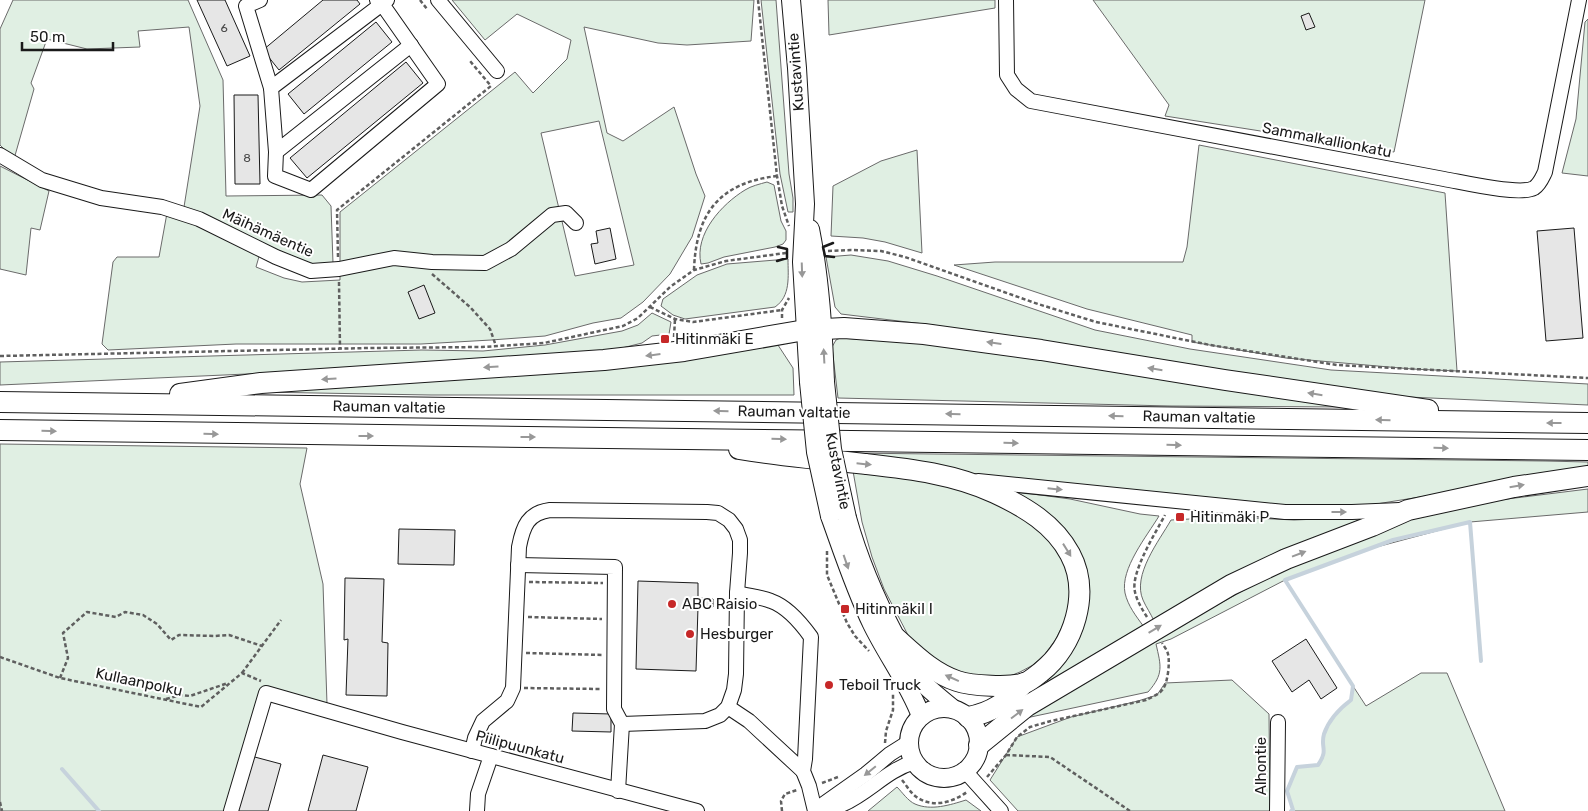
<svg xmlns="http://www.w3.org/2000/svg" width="1588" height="811" font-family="Rubik,sans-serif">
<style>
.green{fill:#e0efe3;stroke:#6a6a6a;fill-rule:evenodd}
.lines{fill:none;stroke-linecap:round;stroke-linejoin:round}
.stream{stroke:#c6d2dc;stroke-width:4}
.building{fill:#e6e6e6;stroke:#1a1a1a}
.minor-casing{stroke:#1a1a1a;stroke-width:16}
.major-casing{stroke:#1a1a1a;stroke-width:20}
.highway-casing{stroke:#1a1a1a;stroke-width:22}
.path{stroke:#5f5f5f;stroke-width:2.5;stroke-dasharray:4 2.5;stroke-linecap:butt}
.minor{stroke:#fff;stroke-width:14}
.major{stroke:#fff;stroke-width:18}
.highway{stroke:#fff;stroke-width:20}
.major-bridge-casing{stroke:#1a1a1a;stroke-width:20;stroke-linecap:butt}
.major-bridge{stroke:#fff;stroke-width:18}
.wall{stroke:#1a1a1a;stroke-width:2.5}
.oneway{fill:#989898}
.poi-dot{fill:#c62828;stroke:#fff;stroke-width:2}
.labels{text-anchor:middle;stroke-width:4;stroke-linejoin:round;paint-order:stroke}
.number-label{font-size:12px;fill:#4d4d4d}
.street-label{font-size:15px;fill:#1a1a1a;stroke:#fff}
.poi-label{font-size:15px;fill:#1a1a1a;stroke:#fff;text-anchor:start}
</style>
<rect width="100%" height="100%" fill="#fff"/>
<g class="green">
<path d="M13,0H188L223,80L226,196L322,195L331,206L333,263L311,266L184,207L200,106L189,27L138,31L140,47L87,49L47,39L31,83L34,89L14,159L0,145V29Z"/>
<path d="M452,0H754L751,41L687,45L658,43L584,27L607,133L623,141L674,107L696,174L705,196L692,237L670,274L643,302L621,318L593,323L545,336L491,340L421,344H236L108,350L102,344L113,262L117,257H159L167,213L196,223L260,253L256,267L284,278L302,282L340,280V212L515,72L533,93L567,59L571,40L517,14L485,40ZM599,121L634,265L575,276L541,133Z"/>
<path d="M761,0H776L789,174L793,198V212H788L780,174Z"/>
<path d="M828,0H995V8L829,35Z"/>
<path d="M1093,0H1425L1394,152L1165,116L1169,105Z"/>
<path d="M1588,19V176L1562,173L1576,119L1585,22Z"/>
<path d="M1199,145L1445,193L1457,371L1412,369L1286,358L1192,342V335L1087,309L954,265L995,262H1183L1187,247Z"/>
<path d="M917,150L922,253L885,242L863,238L831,236L833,186L881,161Z"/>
<path d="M0,166L49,191L40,230L31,228L26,275L0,269Z"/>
<path d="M767,182L774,185L781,221L786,231V240L783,244L775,247L724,257L708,263L701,264C694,234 722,204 745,190C751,186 760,184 767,182Z"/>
<path d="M851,255L888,261L937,276L1095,330L1190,349L1331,370L1588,384V405L1408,397L1326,388L932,325L841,314L835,307L826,257Z"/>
<path d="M788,259C788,276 791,296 775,307L685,319L673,315L661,306L663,299L697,275L727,264Z"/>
<path d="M652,313L671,322L669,334L652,336L642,343L606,352L269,373L0,385V362L422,350L483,351L545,345L622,331L638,325Z"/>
<path d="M840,338L923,343L1090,366L1347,407L1171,406L838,398L832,347L836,340Z"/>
<path d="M776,342L793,368L794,395H431L258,392Z"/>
<path d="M0,444L307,448L300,484L323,584L327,704L267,687L231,811H0Z"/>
<path d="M847,453L1545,461L1588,462V470L1370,505H1283L965,473Z"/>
<path d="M853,471L948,485L1012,509L1046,534L1070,572V611L1056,639L1045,654L1033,665L1020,672L1010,676L981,680L941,666L909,637L884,589L872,557L862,522Z"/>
<path d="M1588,489V512L1470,522L1373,548L1285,580L1171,639L1156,644C1161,666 1164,674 1148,692L1026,718L1155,639L1279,571L1394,524L1475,503Z"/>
<path d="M1003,490L1070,499L1140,514L1159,516C1147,536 1120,569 1125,593C1128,606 1136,616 1144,627L1002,712L1042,684L1086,582Z"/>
<path d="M1191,515L1294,520L1366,517L1291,549L1154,621C1151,614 1146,607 1143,600C1132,575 1159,541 1171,520L1190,519Z"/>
<path d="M1421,673H1447L1505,811H1291L1293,809L1287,791L1297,767L1318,765C1329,749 1320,748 1324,734C1329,719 1339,709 1351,700L1353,686L1366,706Z"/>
<path d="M1232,680L1269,714L1270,811H1018L990,780L1017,737L1071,717L1138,701L1157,695L1165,683Z"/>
<path d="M897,787C902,792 908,801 915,804C931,811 950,805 966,800L981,811H868Z"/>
</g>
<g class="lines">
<g class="stream">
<path d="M62,769L99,811"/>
<path d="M1291,811L1293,810L1287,791L1297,767L1318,765C1329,749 1320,748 1324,734C1329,719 1339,709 1351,700L1353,686L1285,580L1393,540L1470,522L1481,661"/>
</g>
</g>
<g class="building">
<path d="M197,0H225L250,56L227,66Z"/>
<path d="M323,0H357L360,4L279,70L263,50Z"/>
<path d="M1309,13L1315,27L1306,30L1301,16Z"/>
<path d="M376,22L392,42L304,114L288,94Z"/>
<path d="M406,62L423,83L307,178L290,158Z"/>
<path d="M234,95H258L260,184H235Z"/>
<path d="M610,228L616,259L595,264L591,244L598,243L596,231Z"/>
<path d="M1574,228L1583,338L1546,341L1537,231Z"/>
<path d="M424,285L435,313L419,319L408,292Z"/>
<path d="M399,529L455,530L454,565L398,564Z"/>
<path d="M345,578L384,579L382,642L388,643L387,696L346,695L348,639L344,640Z"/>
<path d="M638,581L698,583V598L713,599V607H698L696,671L636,669Z"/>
<path d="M1306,639L1337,688L1321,699L1309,680L1292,692L1272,661Z"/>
<path d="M573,713L611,714V732L572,731Z"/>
<path d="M323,755L368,767L356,811H308Z"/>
<path d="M251,756L281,764L268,811H236Z"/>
</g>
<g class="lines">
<defs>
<g id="minor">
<path d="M260,0L246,6L271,88"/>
<path d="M377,0L382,4L438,84L311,190L275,176L276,152L271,88L382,4L387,0"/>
<path d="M438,0L497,71"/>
<path d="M1006,0L1007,75L1016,89L1031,101L1444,179C1462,182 1519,196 1534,188C1540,184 1542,178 1545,172L1579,0"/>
<path d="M276,152L411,45"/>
<path d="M0,155L42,180L101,198L162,207L199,219L276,257L311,271L339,269L394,258L432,262L485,263L511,249L552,215L566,213L576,223"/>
<path d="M978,481L1285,512H1352L1400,510"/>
<path d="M518,565L615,567L614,709L622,724L618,791"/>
<path d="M737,593C748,596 761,597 771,601C788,607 801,623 811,637L805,759L803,771L809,786L815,811"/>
<path d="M728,707L749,721L803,771"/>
<path d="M472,751L475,738L483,721L507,701L513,688L519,547C523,526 528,513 550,510L707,512L718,513L729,520L736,529L740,540V553L737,593L736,674L734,690L728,707L720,715L705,721L622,724"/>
<path d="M965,771L1001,811"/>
<path d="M818,809C825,808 834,808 841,805C868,794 885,771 914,762"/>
<path d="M815,810L866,774L890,754L909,742"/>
<path d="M231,811L266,693L402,732L697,811"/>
<path d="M477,811L478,794L491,756"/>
<path d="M1277,811L1278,722"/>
</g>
<g id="major">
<path d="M791,0L797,68L805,204L802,262L809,382"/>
<path d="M810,229C820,279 823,331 825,382"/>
<path d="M830,516C843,552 855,589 872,624C887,655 909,684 921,716"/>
<path d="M847,518C859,561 876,600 896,638C901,648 906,659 912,669C922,685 939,697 953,709"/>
<circle cx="944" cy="743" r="35"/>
</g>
<g id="highway">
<path d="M180,394L261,383L604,360L684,351L805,330L844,328L924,334L1041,350L1225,380L1428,410"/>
<path d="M0,402L1588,423"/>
<path d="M0,430C529,438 1059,443 1588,450"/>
<path d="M739,449C781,456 824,460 866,464C910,469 955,474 995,493C1025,507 1054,524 1070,554C1091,593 1074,646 1041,672C1036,676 1030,681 1025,683C1011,688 971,686 957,681C933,673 915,655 896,638"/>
<path d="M968,717C992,713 1008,701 1024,683"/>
<path d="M979,745L1027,706L1231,585L1286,559L1372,526L1408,510L1514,487L1588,476"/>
</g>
</defs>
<use href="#minor" class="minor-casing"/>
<use href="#major" class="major-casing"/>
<use href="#highway" class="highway-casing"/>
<g class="path">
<path d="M420,0L427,9"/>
<path d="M758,0L777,176L782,206L789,226"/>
<path d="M828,251L851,250L881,251L905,257L1038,304L1096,322L1210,345L1337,365L1588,378"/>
<path d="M338,257L337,210L491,86L470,61"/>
<path d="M694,270C696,213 719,183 777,176"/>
<path d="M432,274L470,307L490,329L496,346"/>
<path d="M339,282L340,348"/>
<path d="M650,307L675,319L693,322L782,310"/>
<path d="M782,318V310L789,298"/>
<path d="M674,337L675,319"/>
<path d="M0,356L369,348L482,347L544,343L623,326L638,318L670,287L694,270L726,261L786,253"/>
<path d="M827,551V575L847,623L855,636L869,651"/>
<path d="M529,582L603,583"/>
<path d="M528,617L602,619"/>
<path d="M1147,617C1142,609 1137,601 1135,592C1130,573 1156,532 1165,515"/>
<path d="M526,653L603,655"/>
<path d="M0,657L60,678L201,707L242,673L261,681"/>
<path d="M242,673L281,620"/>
<path d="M60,678L68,658L63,633L87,612L116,617L125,612L143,615L157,624L171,640L179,635L214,636L229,635L262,646"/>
<path d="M524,688L601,689"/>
<path d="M166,699L181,695L190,696L228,683"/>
<path d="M885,743L886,731L893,710V693"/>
<path d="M1006,755L1050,757L1130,811"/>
<path d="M987,777L1006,755L1017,737L1030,727L1051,721L1146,700C1151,697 1159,695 1163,689C1168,682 1170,662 1168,654C1167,650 1164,646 1162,643"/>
<path d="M902,780C907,786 911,794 918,798C934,808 953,802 967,792"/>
<path d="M822,783L838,777"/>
<path d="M0,802L2,811"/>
<path d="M782,811L781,801L785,794L797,790"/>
</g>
<use href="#minor" class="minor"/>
<use href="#major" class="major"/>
<use href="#highway" class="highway"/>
<defs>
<g id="major-bridge">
<path d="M809,382L816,452L830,516"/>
<path d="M825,382L832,449L847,518"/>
</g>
</defs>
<use href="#major-bridge" class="major-bridge-casing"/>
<use href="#major-bridge" class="major-bridge"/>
<g class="wall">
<path d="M833,243L823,247L825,256L834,257"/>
<path d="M777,261L787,258V249L778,247"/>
</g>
</g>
<defs><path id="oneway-solid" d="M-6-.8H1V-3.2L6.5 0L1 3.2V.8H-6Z" transform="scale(1.25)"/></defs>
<g class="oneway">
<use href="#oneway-solid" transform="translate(802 270) rotate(88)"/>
<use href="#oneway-solid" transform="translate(994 343) rotate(-172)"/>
<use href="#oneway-solid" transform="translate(653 355) rotate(173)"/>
<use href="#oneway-solid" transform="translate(824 356) rotate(-93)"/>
<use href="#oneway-solid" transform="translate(491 367) rotate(176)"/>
<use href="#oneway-solid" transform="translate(1155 369) rotate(-171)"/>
<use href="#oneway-solid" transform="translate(329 379) rotate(176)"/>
<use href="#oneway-solid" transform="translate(1315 394) rotate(-171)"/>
<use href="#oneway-solid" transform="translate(721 411) rotate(-179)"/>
<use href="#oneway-solid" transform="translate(953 414) rotate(-179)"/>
<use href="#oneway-solid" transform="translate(1116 416) rotate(-179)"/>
<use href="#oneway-solid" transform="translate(1383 420) rotate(-179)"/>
<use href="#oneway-solid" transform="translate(1554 423) rotate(-180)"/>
<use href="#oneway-solid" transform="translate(49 431) rotate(1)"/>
<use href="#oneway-solid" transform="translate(211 434) rotate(1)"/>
<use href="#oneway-solid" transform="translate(366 436)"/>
<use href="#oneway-solid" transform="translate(528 437)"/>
<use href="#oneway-solid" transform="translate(779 439) rotate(1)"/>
<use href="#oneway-solid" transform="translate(1011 443) rotate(1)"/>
<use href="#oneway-solid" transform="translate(1174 445) rotate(1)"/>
<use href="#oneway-solid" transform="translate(1441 448) rotate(1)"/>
<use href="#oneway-solid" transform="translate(864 464) rotate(6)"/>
<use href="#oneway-solid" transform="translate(1517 486) rotate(-10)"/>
<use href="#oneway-solid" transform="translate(1055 489) rotate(6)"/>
<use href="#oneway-solid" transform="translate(1339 512)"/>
<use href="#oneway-solid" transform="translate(1067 550) rotate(58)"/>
<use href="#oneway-solid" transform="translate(1299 554) rotate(-21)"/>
<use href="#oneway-solid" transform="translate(846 562) rotate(71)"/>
<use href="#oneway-solid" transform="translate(1155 629) rotate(-31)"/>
<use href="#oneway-solid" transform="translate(952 678) rotate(-156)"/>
<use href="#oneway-solid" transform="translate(1017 714) rotate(-37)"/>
<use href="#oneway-solid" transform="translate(870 771) rotate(141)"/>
</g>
<g class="poi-dot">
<rect x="660" y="334" width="10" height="10" rx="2.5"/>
<rect x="1175" y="512" width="10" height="10" rx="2.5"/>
<circle cx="672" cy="604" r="5"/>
<rect x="840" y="604" width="10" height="10" rx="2.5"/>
<circle cx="690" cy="634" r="5"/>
<circle cx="829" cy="685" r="5"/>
</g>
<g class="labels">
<g class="number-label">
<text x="224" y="32">6</text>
<text x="247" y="162">8</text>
</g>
<g class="street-label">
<text transform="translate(796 72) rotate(-94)" y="5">Kustavintie</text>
<text transform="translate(1327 140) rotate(11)" y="5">Sammalkallionkatu</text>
<text transform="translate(268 233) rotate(24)" y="5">Mäihämäentie</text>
<text transform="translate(389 407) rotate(1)" y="5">Rauman valtatie</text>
<text transform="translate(794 412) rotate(1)" y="5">Rauman valtatie</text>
<text transform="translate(1199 417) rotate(1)" y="5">Rauman valtatie</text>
<text transform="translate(838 471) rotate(79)" y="5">Kustavintie</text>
<text transform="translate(139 682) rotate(12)" y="5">Kullaanpolku</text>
<text transform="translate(520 747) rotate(15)" y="5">Piilipuunkatu</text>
<text transform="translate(1261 766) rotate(-90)" y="5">Alhontie</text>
</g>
<g class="poi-label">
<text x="675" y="344">Hitinmäki E</text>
<text x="1190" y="522">Hitinmäki P</text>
<text x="682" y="609">ABC Raisio</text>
<text x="855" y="614">HitinmäkiI I</text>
<text x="700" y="639">Hesburger</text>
<text x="839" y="690">Teboil Truck</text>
</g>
</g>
<path d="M22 42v8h91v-8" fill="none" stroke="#1a1a1a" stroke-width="2.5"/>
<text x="30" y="42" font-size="15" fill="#1a1a1a" stroke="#ffffff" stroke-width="4" paint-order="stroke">50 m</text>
</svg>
